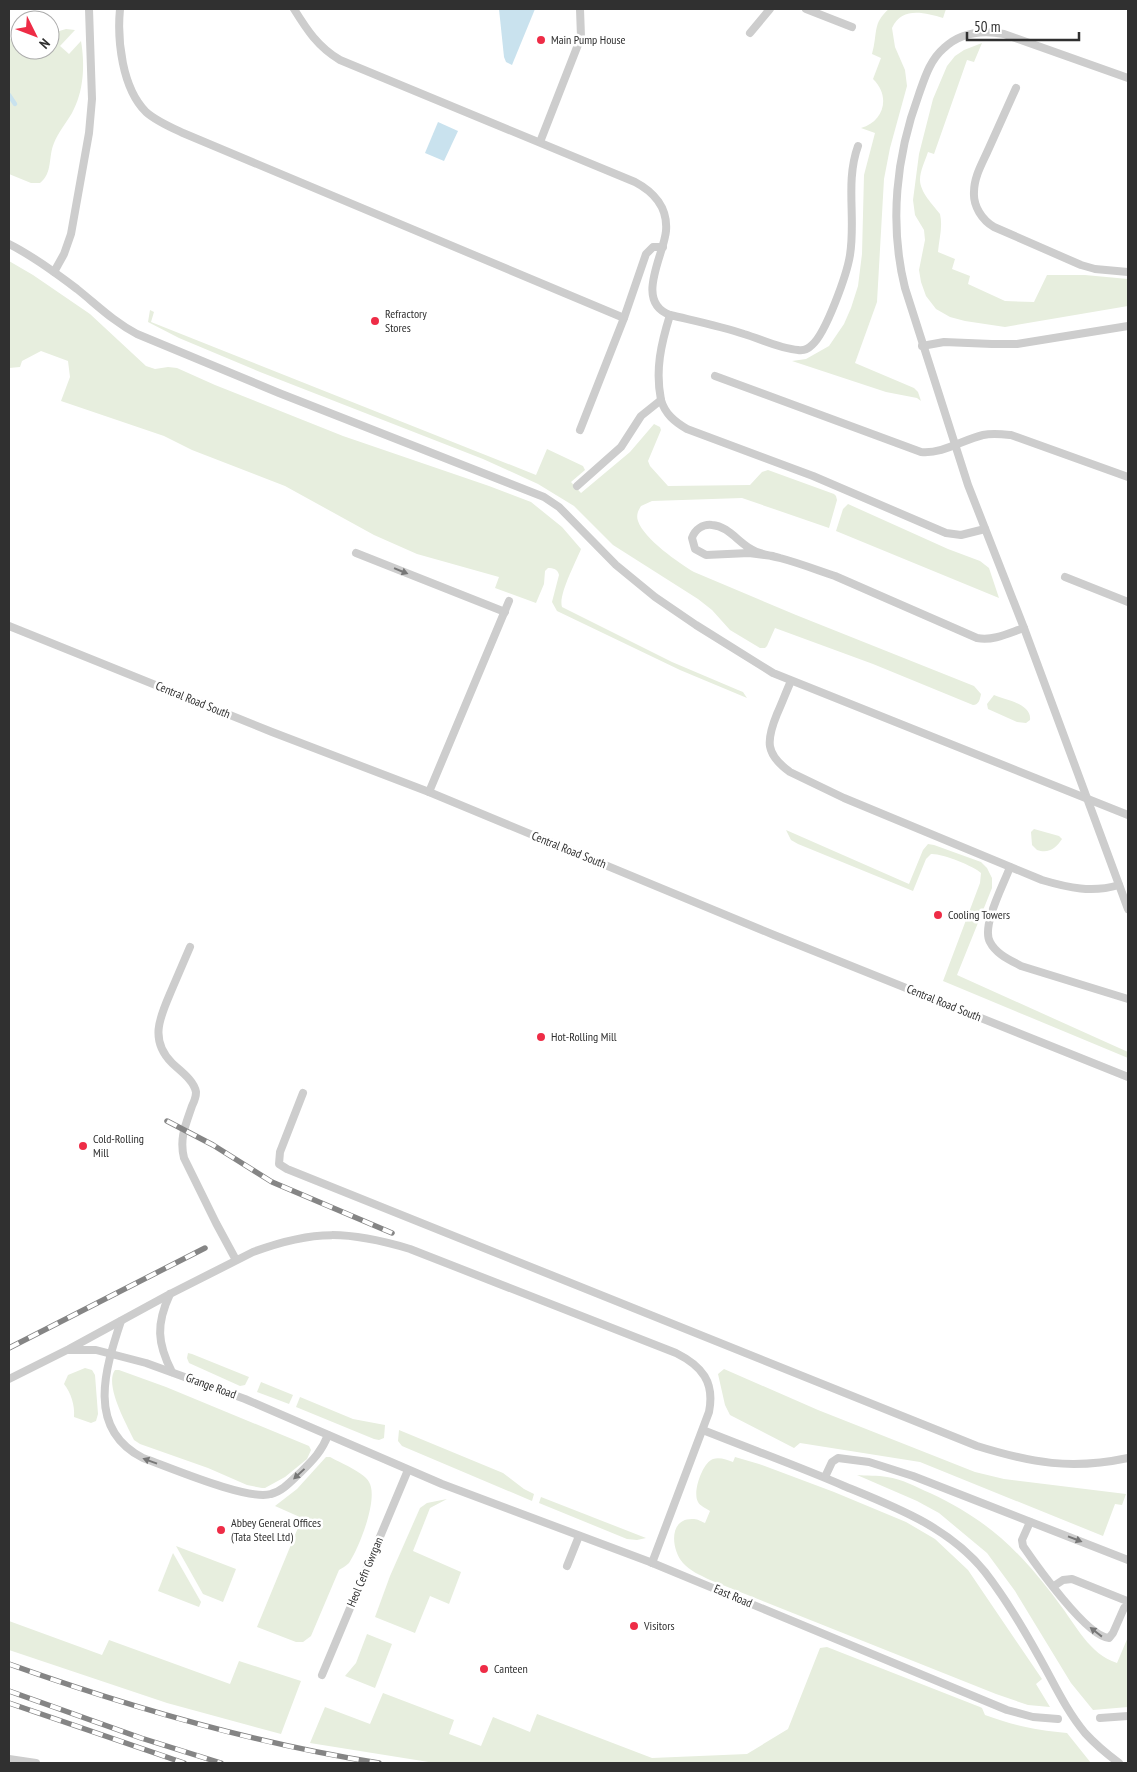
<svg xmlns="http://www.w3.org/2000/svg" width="1137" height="1772" font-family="'PT Sans Narrow',sans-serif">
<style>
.green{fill:#e7eede}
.water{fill:#c9e2ee}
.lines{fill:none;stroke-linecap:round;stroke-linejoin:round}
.stream{stroke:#c9e2ee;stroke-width:4.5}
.lane{stroke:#cdcdcd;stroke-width:8}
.rail-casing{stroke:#858585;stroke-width:5.5}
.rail{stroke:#fff;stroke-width:4;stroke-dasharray:11;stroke-linecap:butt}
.oneway{fill:#777}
.poi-dot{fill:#ee2c46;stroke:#fff;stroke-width:2}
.labels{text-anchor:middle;stroke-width:5;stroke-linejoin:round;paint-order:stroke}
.poi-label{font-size:12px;fill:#303030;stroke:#fff;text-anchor:start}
.street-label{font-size:12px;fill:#303030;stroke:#fff}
</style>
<rect width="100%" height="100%" fill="#fff"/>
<g class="green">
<path d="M889,9H946L943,18C925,13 902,6 892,28L895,47L905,70L907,86L890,148L884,179L877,302L855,363L914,388L918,392L921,401L917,398L886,392L792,361L806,359L829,346L844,324L851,308L858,286L862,254L864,175L875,133L861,128C884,122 891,96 873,79L881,58L872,54C878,34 872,23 889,9Z"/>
<path d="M66,29L75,30L60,46L69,54L81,41C85,65 84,91 72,113C66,123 58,133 54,143C48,157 53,173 40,183H31L9,174V40L20,32V50H50V31L56,32Z"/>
<path d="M982,43L974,62L967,60L934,154L928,152C925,161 920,171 920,180C920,192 933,205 940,214C943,227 939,239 938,252L955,259L952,269L970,276L968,284L1005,301L1034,302L1047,275H1085L1128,279V306L1005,327L965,321L950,317L936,309L926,296L921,282L919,270L925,240L924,230L915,215L913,200L919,154L933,99L947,66L955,56L964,50Z"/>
<path d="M9,261L33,275L90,314L146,366L155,369L168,367L177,368L215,385L343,436L489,486L531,502L562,527L581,549C576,562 558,595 562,607L672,662L738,690L743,692L747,698L680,670L557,611L552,602L559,575C558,569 553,568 548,568L545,571L544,584L536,603L495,588L499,577L417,554L374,535L285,486L192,450L164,436L61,401L70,377L68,361L41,351L22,361L20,367L9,368Z"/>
<path d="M150,310L154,312L151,322L536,475L547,449L583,466L585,470L571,482L581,493L630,452L654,424L660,427L661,430L648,461L650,466L668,486L750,485L762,472L768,470L834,494L836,496L837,500L829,528L742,498L652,501L641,506C638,511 636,515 638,521C644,539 679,563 694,572L796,615L974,686L981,694C980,699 979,705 973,705L873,664L775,628L767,646L765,648H760L730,630L712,610L698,599L613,545L574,506L538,484L483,459L260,372L179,338L148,322Z"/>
<path d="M848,504L948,549L980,561L989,568L999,598L836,531L843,509Z"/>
<path d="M994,695C1006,700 1032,704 1030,720L1026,723L1017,722L988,709L987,704Z"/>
<path d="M1034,829L1059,836L1062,839C1056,848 1049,854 1037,850L1032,845L1031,832Z"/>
<path d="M786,830L909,884L923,850L928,844L934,845L981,862L987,868L992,878V888L957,975L1128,1052V1058L943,981L980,883L981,873C974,866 941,853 931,854L926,859L913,891L798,844L791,840Z"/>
<path d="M188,1353L192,1354L249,1377L245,1385L240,1386L189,1363L187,1358Z"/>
<path d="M85,1368L92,1370L95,1375L98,1414L96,1421L91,1423L74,1417C75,1405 71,1393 64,1384L68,1375Z"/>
<path d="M724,1369L818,1410L975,1472L1004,1479L1126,1494L1122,1505L1115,1504L1103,1536L920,1462L800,1443L794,1448L730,1415L725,1405L718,1374Z"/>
<path d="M115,1370H119L166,1387L309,1446L311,1450L307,1459L285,1477L265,1488H262L247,1485L208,1468L140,1444L134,1440C127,1425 104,1385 115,1370Z"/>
<path d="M261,1382L293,1395L289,1404L257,1392Z"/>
<path d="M300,1397L353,1419L385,1425L384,1438L379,1440L374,1439L296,1407Z"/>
<path d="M399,1430L503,1473L524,1489L534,1494L532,1501L402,1446L398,1441Z"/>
<path d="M326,1457H330C339,1462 365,1473 369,1482C379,1498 359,1548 349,1563C346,1566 342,1568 339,1570L311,1636L303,1642H296L257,1627L302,1518L275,1506L297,1489Z"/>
<path d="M735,1457L759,1464L834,1492L906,1522L935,1539L968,1570L1042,1679L1036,1684L1050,1707L1028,1705L996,1694L710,1580C700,1575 690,1571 683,1563C671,1550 668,1517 694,1519C698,1519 702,1522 705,1523L710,1511C706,1508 700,1506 698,1502C692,1492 703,1462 713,1459C720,1457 727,1460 733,1462Z"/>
<path d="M857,1475C866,1476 878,1475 887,1477C902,1479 916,1487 930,1493C988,1520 1020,1551 1058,1602C1076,1625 1089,1654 1117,1663L1128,1637V1707L1093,1710L1071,1683L1015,1591L987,1553L939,1513L917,1501Z"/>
<path d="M541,1497L646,1538L637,1540L627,1539L539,1503Z"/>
<path d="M447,1499L430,1508L413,1551L461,1572L449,1604L430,1596L415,1633L375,1617L390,1576L420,1508L427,1503Z"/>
<path d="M176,1546L236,1569L223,1602L203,1594Z"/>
<path d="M173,1553L201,1602L199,1607L158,1591Z"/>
<path d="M9,1621L102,1655L109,1640L230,1684L239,1661L301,1681L281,1734L167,1703L9,1650Z"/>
<path d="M367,1634L392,1644L375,1688L345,1676L356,1663Z"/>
<path d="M827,1647L980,1707L982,1708L985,1715C1015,1726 1036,1730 1067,1733L1091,1763H435L310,1743L325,1707L370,1724L383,1693L454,1720L449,1734L481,1746L493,1717L530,1732L537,1714L652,1758L747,1754L788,1729L820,1648Z"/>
</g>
<g class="water">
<path d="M499,9H535L512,65L506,62L504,57Z"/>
<path d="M438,122L458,131L444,161L425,153Z"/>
</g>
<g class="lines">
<path class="stream" d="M9,95L15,104"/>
<g class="lane">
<path d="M120,9C117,40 122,88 146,112C156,121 170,127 183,133L624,318"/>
<path d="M294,9C307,30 318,47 340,60L635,182C654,192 668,208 666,231C664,255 634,302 670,315C661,344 655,370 661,400L641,416L621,447L577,486"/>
<path d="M806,9L852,27"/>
<path d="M750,33L770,9"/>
<path d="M1128,78L1004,34C983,30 961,32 944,48C930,60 925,77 919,94C896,156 889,224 905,288L968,485L1024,628L1128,909"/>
<path d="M1016,88C1007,108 998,128 989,148C983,162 974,176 974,192C973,206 982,220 994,227L1081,265L1095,269L1128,272"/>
<path d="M540,142L581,37L580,9"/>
<path d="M9,244C33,256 56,273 77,289C97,305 114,322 137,334L279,393L544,497L559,507L616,565L655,597L696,625L773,673L1128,815"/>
<path d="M54,272L64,254L71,234L89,133L92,99L89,9"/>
<path d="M670,315C695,321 720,326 744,334C761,339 780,349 798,350C803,351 808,349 812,345C826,333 847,274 850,255C856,218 845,182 858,146"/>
<path d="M922,346L944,342L992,344H1017L1128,326"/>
<path d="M715,376L921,452C943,454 962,440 983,435C992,433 1001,434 1011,435L1128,477"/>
<path d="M661,400C665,414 675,422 687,429L813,476L946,533L961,535L985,529"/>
<path d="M580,430L624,318L646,254L653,247H663"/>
<path d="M356,553L505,612"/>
<path d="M773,556L749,553L706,555L695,549L692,538C695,529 703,524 712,525C728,526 738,542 751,549C760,555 770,555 780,558C799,563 817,570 835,576L977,638C994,641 1009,633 1024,628"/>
<path d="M1065,577L1128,602"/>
<path d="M9,626L272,732L429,792L774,935L1128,1077"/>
<path d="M791,681C786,692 782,703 777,714C766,741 765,754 790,772L844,798L1042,880C1069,888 1092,893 1119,885"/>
<path d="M429,792L509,601"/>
<path d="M1010,867C1004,884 981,926 990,942C996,954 1010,960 1021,966L1128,999"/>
<path d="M190,947C184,961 178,975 172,989C161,1015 148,1039 172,1063C179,1070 194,1080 196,1092C196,1097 194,1102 192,1106C186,1124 179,1138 184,1158L216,1223L236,1260"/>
<path d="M303,1093L280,1152L279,1164L287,1169L977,1446C1032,1463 1071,1470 1128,1458"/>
<path d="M170,1294C156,1324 157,1343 172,1372"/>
<path d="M121,1321C105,1369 86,1429 143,1458C169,1467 247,1501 271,1494C283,1491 292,1480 301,1472C313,1460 322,1451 328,1435"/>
<path d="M69,1349L170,1294L253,1252C314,1229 349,1231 410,1249L676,1353C702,1366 715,1382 709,1412L652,1563"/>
<path d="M9,1379L67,1350H96L146,1363L245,1399L442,1484L650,1562L1007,1710L1033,1717L1058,1719"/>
<path d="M703,1430C750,1449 798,1466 844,1486C895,1507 949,1527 985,1572C1005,1598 1022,1626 1038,1655C1053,1681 1065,1709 1085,1733C1095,1744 1107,1754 1119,1763"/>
<path d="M825,1477L832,1462L838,1458L869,1462L913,1476L1128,1560"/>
<path d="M1030,1522L1022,1540L1023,1546C1036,1565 1087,1637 1109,1638L1113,1633L1124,1608"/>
<path d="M567,1566L579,1536"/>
<path d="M1054,1586L1063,1580L1072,1579L1127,1601"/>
<path d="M322,1675L408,1470"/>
<path d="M1100,1718L1128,1716"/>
<path d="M9,1759L36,1763"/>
</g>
<defs>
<g id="rail">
<path d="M167,1121L213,1145L272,1182L392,1233"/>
<path d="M9,1348L205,1248"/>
<path d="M9,1664C129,1707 252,1743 379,1763"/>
<path d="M9,1691L141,1738L221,1763"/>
<path d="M9,1703L184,1763"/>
</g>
</defs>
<use href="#rail" class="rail-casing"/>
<use href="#rail" class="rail"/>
</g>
<defs><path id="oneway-solid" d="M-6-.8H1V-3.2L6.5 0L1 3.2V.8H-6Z" transform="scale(1.25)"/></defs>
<g class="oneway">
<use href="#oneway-solid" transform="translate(401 571) rotate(22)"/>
<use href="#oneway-solid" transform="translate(150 1461) rotate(-160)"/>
<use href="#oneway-solid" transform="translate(299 1474) rotate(137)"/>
<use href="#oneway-solid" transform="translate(1075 1539) rotate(21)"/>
<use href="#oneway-solid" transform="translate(1096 1632) rotate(-142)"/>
</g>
<g class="poi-dot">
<circle cx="541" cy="40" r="5"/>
<circle cx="375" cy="321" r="5"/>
<circle cx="938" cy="915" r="5"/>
<circle cx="541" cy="1037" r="5"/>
<circle cx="83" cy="1146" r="5"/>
<circle cx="221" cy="1530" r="5"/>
<circle cx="634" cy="1626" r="5"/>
<circle cx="484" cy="1669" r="5"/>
</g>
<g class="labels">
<g class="poi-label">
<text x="551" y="44">Main Pump House</text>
<text x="385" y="318">Refractory<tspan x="385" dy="14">Stores</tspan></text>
<text x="948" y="919">Cooling Towers</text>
<text x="551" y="1041">Hot-Rolling Mill</text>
<text x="93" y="1143">Cold-Rolling<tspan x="93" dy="14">Mill</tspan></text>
<text x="231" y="1527">Abbey General Offices<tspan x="231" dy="14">(Tata Steel Ltd)</tspan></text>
<text x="644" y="1630">Visitors</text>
<text x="494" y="1673">Canteen</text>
</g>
<g class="street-label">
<text transform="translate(193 700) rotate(22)" y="4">Central Road South</text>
<text transform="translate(569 850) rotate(22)" y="4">Central Road South</text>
<text transform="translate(944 1003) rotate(22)" y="4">Central Road South</text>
<text transform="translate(211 1386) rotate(20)" y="4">Grange Road</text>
<text transform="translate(365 1572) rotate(-67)" y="4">Heol Cefn Gwrgan</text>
<text transform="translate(733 1596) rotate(23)" y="4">East Road</text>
</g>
</g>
<rect width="1137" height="1772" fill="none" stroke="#303030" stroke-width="20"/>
<g transform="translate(35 35) rotate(132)"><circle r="24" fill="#ffffff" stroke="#acacac"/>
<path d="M0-4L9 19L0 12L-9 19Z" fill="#ee2c46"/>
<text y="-8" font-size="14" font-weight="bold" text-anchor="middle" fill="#303030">N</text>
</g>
<path d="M967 32v8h112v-8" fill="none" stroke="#303030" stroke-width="2.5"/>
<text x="974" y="32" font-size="15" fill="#303030" stroke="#ffffff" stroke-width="4" paint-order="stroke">50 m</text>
</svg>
